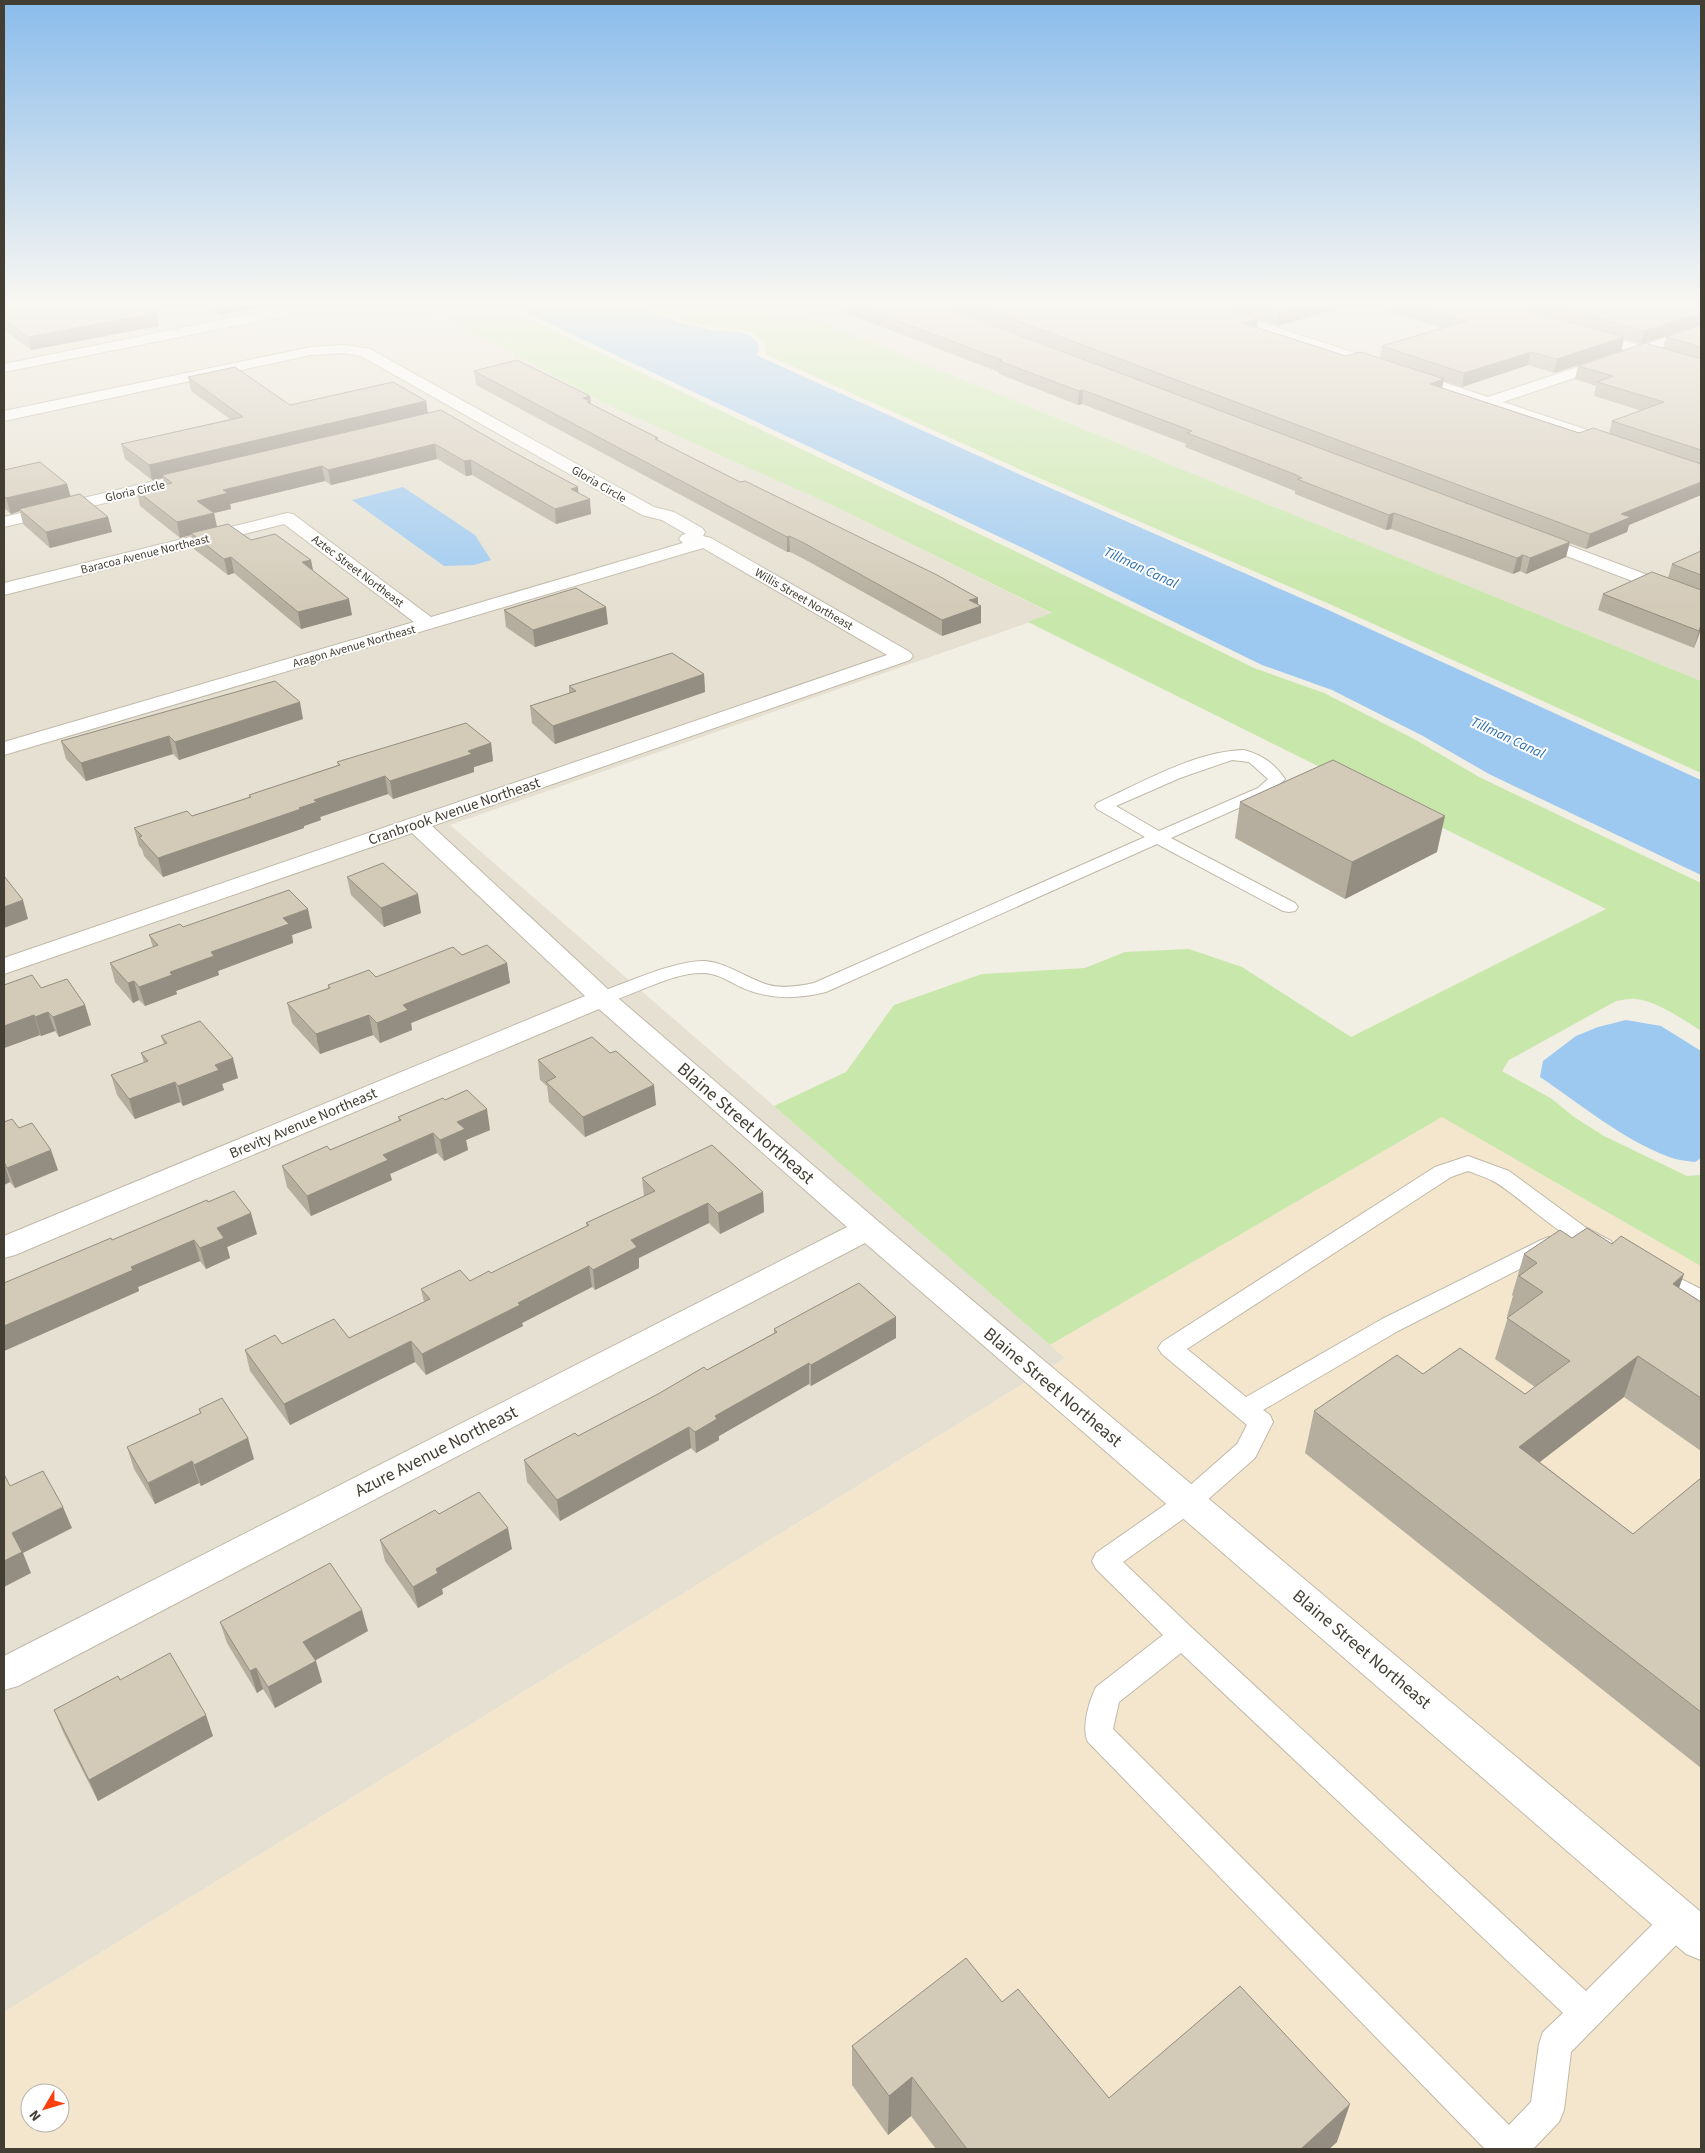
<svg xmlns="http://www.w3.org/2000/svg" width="1705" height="2153" font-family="'Source Sans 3',sans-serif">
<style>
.residential{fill:#e5e0d1;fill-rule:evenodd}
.commercial{fill:#f4e6cd;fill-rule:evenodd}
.green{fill:#c8e7aa}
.water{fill:#9dc9f0}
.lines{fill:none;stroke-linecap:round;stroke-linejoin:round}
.service-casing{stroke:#c0b9a8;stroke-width:2}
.minor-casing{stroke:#c0b9a8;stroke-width:2}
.tertiary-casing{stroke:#c0b9a8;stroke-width:2}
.service{fill:#fff;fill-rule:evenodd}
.minor{fill:#fff;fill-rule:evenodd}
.tertiary{fill:#fff;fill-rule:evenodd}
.wall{fill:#b5ae9e}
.shaded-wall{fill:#948d81}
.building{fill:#d3cab8;stroke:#948d81}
.labels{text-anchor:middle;stroke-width:4;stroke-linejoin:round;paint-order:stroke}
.far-street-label{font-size:12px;fill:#433e33;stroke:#fff}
.far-water-label{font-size:14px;font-style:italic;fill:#2d70ae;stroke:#fff}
.street-label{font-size:15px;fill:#433e33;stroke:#fff}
.near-street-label{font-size:18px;fill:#433e33;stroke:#fff}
</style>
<rect width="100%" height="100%" fill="#f1eee3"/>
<g class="residential">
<path d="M4,306H424L604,403L834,506L1053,614L450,825L1065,1358L4,2012ZM352,500L454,522L475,535L444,566Z"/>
<path d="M782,306H1477L1701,372V681Z"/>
</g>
<path class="commercial" d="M1442,1117L1701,1266V2149H4V2012L1065,1358L1050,1345ZM30,2093H60V2123H30Z"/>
<g class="green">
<path d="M424,306H502L1017,552L1254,668L1324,693L1414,739L1481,778L1701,883V1031C1684,1020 1657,1001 1636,999C1630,998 1623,1000 1616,1001L1509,1060L1502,1071L1552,1099L1574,1117L1604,1136L1687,1176L1701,1175V1266L1442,1117L1050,1345L774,1106L846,1072L894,1005L982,974L1085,968L1125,952L1189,949L1242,967L1351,1037L1606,909L1028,622L1052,613L834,506L604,403Z"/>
<path d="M653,306H782L1701,681V773L1334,606L1030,474L765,354L767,350C759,328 741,330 722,328C712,327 702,325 692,323C679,320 666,311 653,306Z"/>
</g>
<g class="water">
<path d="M512,306H638L684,324L717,331L739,332L749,335L756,341L759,350L756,355L1023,476L1326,609L1701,780V875L1489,774L1423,736L1332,690L1262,665L1025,549Z"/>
<path d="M403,487L475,535L491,560L474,565L444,566L352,500Z"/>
<path d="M1626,1020L1661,1026L1701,1051V1158L1695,1162C1687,1161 1677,1160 1669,1157C1620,1138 1582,1105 1540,1077L1543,1061L1576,1036L1598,1027Z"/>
</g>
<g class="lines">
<defs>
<g id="service">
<path d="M1244,750C1262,755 1274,763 1285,779L1270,794L1171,838L1295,903L1298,907L1295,911L1289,912L1283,911L1157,844L826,992C797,999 771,1000 743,988C731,983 718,973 704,973C675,971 632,996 602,1004L595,1002L593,998L595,994C624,984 675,960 705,961C728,963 747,979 769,985C783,989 800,986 814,983L1145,837L1097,809L1095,806L1097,803C1141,783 1195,751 1244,750ZM1232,760L1249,762L1268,779L1258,788L1159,831L1116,806L1180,778Z"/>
<path d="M1468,1156L1509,1171L1585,1227L1611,1241L1614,1246L1611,1251C1582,1260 1520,1195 1493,1181C1485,1177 1476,1174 1468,1171L1451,1177L1187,1349L1246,1397L1382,1319L1541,1240L1549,1237L1557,1240L1560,1245L1557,1250L1398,1331L1263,1410L1270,1415L1273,1422L1255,1458L1197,1509L1123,1562L1192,1628L1586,1991L1668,1909L1679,1905L1690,1909L1695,1920L1690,1931L1571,2052L1564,2110L1559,2122L1533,2149H1485L1088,1742C1081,1727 1089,1702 1096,1687L1163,1635L1096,1569L1092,1561L1096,1553L1179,1495L1237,1444L1247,1425L1162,1354L1158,1348L1162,1342L1435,1167ZM1181,1653L1563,2013L1543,2032L1539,2044L1531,2102L1509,2125L1113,1729L1119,1702Z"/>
<path d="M1655,1266L1701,1289V1307L1693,1305L1647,1280L1644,1274L1647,1268Z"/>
</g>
<g id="minor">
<path d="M289,306H297L299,309L297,312L280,317L4,372V364Z"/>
<path d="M1192,306H1212L1488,397L1701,326V335L1503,402L1621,441L1623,444L1621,447L1615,449L1194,309Z"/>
<path d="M344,345L370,349L654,507L674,512L702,528L705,532L703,536L711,538L910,652L913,656L910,660L432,826L611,992L879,1222L1701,1912V1960L1686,1954L865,1243L18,1686L4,1690V1656L847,1227L599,1009L15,1255L4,1258V1236L585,996L412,833L4,974V958L887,655L703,548L4,755V742L414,622L284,524L4,595V583L287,513L293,514L431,617L683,543L679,539L682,535L686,534L662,520L642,515L361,356L344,353L311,355L4,421V411L311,347Z"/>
<path d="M200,470L206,471L208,475L206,479L4,527V517Z"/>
<path d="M1533,532L1701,595V607L1527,541L1524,537L1527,533Z"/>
</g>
<path id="tertiary" d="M1586,330L1701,363V372L1581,337L1579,334L1581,331Z"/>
</defs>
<use href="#service" class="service-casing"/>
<use href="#minor" class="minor-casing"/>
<use href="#tertiary" class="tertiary-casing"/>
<use href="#service" class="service"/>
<use href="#minor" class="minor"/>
<use href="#tertiary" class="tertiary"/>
</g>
<g class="wall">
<path d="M4,306L159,326L31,350L4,330Z"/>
<path d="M205,306H266L220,315Z"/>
<path d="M815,306H941L1144,382L950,308L948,306H1349L1277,326L1258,319L1257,327L1346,356L1380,358L1382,346L1443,328L1370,306H1701V325L1641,344L1624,339L1621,351L1554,373L1528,365L1462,387L1443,381L1442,388L1579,433L1609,434L1612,421L1642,411L1594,396L1596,386L1575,379L1578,366L1663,348L1666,337L1701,325V495L1629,525L1627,532L1586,549L1569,543L1566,557L1526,574L1520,571L1513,574L1391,529L1386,530L1295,494V491L1185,447L1186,444L1082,404L1078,405L999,374V372L845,313V310L815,309Z"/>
<path d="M474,371L590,396L591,404L658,438V441L981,606V623L942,636L804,559L790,552H787L476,385Z"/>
<path d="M188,377L290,405L426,401L428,413L510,450L578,487V493L591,514L556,524L472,475L466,476L437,459L331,485L325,481L230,504L231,509L214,513L217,526L251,540L311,560L313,571L352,615L301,629L234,573L228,575L194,549L191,535L180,538L140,506L137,491L164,485L163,478L152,480L125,459L121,444L230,419L191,391Z"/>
<path d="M4,470L67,484L71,497L108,517L112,532L50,548L23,524L20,511L11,514L4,508Z"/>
<path d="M1701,551V629L1694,648L1598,610L1603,594L1668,578L1672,564Z"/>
<path d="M504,610L608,624L535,647L506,627Z"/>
<path d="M704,674L705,692L555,744L532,723L530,706L569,693V686Z"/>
<path d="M303,719L179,760L173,754L86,781L66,759L61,741Z"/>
<path d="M491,743L493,761L474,767V772L393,799L388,794L320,817L321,820L304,826V828L163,877L144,856L142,849L139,846L134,828L192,816L249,797V795L338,765L337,762Z"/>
<path d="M1240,802L1437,852L1345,899L1235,838Z"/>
<path d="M347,877L421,913L384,927L351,895Z"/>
<path d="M183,927L312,928L292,935L293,943L218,971L219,975L176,991L177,994L145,1006L139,1000L133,1003L115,982L110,963L153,947L149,935Z"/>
<path d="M462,955L507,963L510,983L411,1023L412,1030L380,1043L373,1035L320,1054L292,1023L287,1003L328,988V985L376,977Z"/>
<path d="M4,985L41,988L85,1005L91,1025L59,1037L55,1031L41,1036L40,1035L4,1048Z"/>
<path d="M161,1036L238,1078L222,1084L224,1090L183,1106L180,1102L135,1119L117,1095L111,1075L144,1063L141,1053L164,1044Z"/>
<path d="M538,1060L656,1105L585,1137L549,1102L547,1086L540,1080Z"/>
<path d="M445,1100L490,1130L466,1140L468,1150L444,1161L437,1153L390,1174L392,1180L311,1216L287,1187L282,1166L330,1150L399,1121L398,1117Z"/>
<path d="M4,1122L19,1128L58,1170L15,1188L10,1182L4,1185Z"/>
<path d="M642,1178L763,1192L764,1212L720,1234L709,1223L639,1258V1268L595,1290L592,1287L522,1323L523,1326L426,1375L415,1362L290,1425L250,1371L245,1350L282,1344L349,1338L424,1302L421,1289L470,1281L491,1273L587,1226L586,1223L644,1196Z"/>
<path d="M208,1202L257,1234L227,1247L230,1258L206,1269L200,1261L138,1287L139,1291L4,1351V1283Z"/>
<path d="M1572,1238L1612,1244L1684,1274L1679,1288L1701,1302V1451L1624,1397L1540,1462L1633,1534L1701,1478V1768L1305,1453L1314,1411L1423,1374L1525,1394L1535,1387L1495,1359L1508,1317L1507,1316L1513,1296L1512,1295L1524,1254Z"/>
<path d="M896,1317V1338L811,1386L809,1384L719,1436V1440L696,1453L691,1448L560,1521L527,1482L524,1460L578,1436L707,1370L774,1333V1329Z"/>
<path d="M199,1409L254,1459L201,1486L199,1483L155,1504L134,1469L127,1447L200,1413Z"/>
<path d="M439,1514L512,1549L442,1589L443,1594L418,1608L385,1561L380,1540Z"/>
<path d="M220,1622L368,1631L315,1660L322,1682L275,1708L263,1689L257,1693L227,1643Z"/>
<path d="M120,1680L213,1736L98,1801L63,1732L54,1710Z"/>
<path d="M1002,2002L1109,2098L1337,2142L1329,2149H936L911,2116L888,2135L852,2085V2046Z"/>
</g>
<g class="shaded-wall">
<path d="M218,306H266L220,315Z"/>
<path d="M1304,306H1349L1277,326L1279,313Z"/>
<path d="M156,313L159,326L31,350L28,337Z"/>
<path d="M1701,313V325L1641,344L1644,331Z"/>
<path d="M1258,319L1256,332L1243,323Z"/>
<path d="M1624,337L1621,351L1554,373L1557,359Z"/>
<path d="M1531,352L1528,365L1462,387L1464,373Z"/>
<path d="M1444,379L1441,393L1430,384Z"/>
<path d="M1083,390L1082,404L1078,405L1079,391Z"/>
<path d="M590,396L592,416L583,398Z"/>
<path d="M426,401L428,415L162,475L163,478L152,480L149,465Z"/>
<path d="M435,444L437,459L331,485L328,470Z"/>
<path d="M471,460L472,475L466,476L464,461Z"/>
<path d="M322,466L325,481L230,504L231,509L201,516L197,501L223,490Z"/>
<path d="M1701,482V495L1629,525L1627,532L1586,549L1590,534L1621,514Z"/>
<path d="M67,484L71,499L19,509L20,511L11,514L6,498Z"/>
<path d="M578,487L579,502L571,489Z"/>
<path d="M590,499L591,514L556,524L555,509Z"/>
<path d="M214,513L217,528L191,533V535L180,538L177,522Z"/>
<path d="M1394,513L1391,529L1386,530L1389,515Z"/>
<path d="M108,517L112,532L50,548L46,532Z"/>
<path d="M789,536L790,552H787V537Z"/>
<path d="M1570,542L1566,557L1526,574L1530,558Z"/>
<path d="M1523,555L1520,571L1513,574L1517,558Z"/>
<path d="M231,557L234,573L228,575L224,559Z"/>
<path d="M311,560L314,576L302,562Z"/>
<path d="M978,598V608L981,606V623L942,636V620L969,600Z"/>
<path d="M349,599L352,615L301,629L298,612Z"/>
<path d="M606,607L608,624L535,647L533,630Z"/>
<path d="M1701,625V629L1694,648L1699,631Z"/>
<path d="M704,674L705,692L555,744L553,726Z"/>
<path d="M300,702L303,719L179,760L175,742Z"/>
<path d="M169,736L173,754L86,781L81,763Z"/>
<path d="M491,743L493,761L474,767V772L393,799L390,781L468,751Z"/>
<path d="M385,776L388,794L320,817L321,820L304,826V828L163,877L158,858L299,808L314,800Z"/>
<path d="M1445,816L1437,852L1345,899L1352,862Z"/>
<path d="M418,894L421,913L384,927L381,908Z"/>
<path d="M23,900L28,919L4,928V907Z"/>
<path d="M308,909L312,928L292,935L293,943L218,971L219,975L176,991L177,994L145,1006L139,987L283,918Z"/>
<path d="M507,963L510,983L411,1023L412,1030L380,1043L377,1023L403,1005Z"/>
<path d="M134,981L139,1000L133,1003L128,983Z"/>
<path d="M85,1005L91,1025L59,1037L53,1017Z"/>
<path d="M48,1012L55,1031L41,1036L35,1017Z"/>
<path d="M34,1015L40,1035L4,1048V1026Z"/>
<path d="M369,1015L373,1035L320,1054L316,1034Z"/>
<path d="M233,1058L238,1078L222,1084L224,1090L183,1106L178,1086L215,1065Z"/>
<path d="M175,1082L180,1102L135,1119L129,1099Z"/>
<path d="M654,1085L656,1105L585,1137L583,1117Z"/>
<path d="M487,1109L490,1130L466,1140L468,1150L444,1161L440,1140L457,1122Z"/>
<path d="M433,1133L437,1153L390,1174L392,1180L311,1216L307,1196L383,1155Z"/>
<path d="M51,1150L58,1170L15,1188L7,1168Z"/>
<path d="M4,1163L10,1182L4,1185Z"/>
<path d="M763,1192L764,1212L720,1234L718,1213Z"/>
<path d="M708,1203L709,1223L639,1258V1268L595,1290L593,1270L631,1240Z"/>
<path d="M251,1213L257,1234L227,1247L230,1258L206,1269L200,1248L217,1228Z"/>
<path d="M194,1240L200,1261L138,1287L139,1291L4,1351V1326L131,1267Z"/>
<path d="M589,1266L592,1287L522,1323L523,1326L426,1375L422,1354L518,1303Z"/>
<path d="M1684,1274L1669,1315L1673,1284Z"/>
<path d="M896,1317V1338L811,1386V1365Z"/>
<path d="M411,1341L415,1362L290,1425L284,1404Z"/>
<path d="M1638,1356L1624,1397L1506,1488L1519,1447Z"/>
<path d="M809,1363V1384L719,1436V1440L696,1453L695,1432L715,1416Z"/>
<path d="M689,1427L691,1448L560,1521L557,1500Z"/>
<path d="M248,1438L254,1459L201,1486L194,1465Z"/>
<path d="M192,1461L199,1483L155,1504L148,1483Z"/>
<path d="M63,1507L72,1528L23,1553L31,1573L4,1587V1561L12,1533Z"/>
<path d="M508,1528L512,1549L442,1589L443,1594L418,1608L413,1587L436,1569Z"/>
<path d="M362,1610L368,1631L309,1664L303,1642Z"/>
<path d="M316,1661L322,1682L275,1708L268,1687Z"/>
<path d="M256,1668L263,1689L257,1693L250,1671Z"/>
<path d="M206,1715L213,1736L98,1801L89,1780Z"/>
<path d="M912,2077L911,2116L888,2135L889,2096Z"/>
<path d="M1350,2104L1337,2142L1329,2149H1301Z"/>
</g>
<g class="building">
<path d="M4,306H145L156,313L28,337L4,320Z"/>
<path d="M858,306H941L1570,542L1530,558L1523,555L1517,558L1394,513L1389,515L1297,479L1302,478L1294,474L1187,433L1192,431L1083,390L1079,391L999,361L1002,360Z"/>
<path d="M978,306H1218L1258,319L1243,323L1346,356L1361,352L1444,379L1430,384L1579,433L1593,428L1701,464V482L1621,514L1631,517L1590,534Z"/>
<path d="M1258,306H1304L1279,313Z"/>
<path d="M1415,306H1513L1624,337L1557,359L1531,352L1464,373L1382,346L1466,321Z"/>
<path d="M1557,306H1701V313L1644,331Z"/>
<path d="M1701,325V347L1666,337Z"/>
<path d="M1645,343L1701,359V450L1612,421L1664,402L1597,382L1613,376L1578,366Z"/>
<path d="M517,360L590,396L583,398L590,401L587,402L658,438L655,439L740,482L745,481L937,575L978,598L969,600L981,606L942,620L804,543L789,536L787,537L474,371Z"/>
<path d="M235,367L290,405L393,382L426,401L149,465L121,444L243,417L188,377Z"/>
<path d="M441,410L510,450L578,487L571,489L590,499L555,509L471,460L464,461L435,444L328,470L322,466L223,490L228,493L197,501L214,513L177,522L137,491L172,483L162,475Z"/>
<path d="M40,462L67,484L6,498L4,496V470Z"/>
<path d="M80,494L108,517L46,532L19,509Z"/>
<path d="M228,524L251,540L275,534L311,560L302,562L349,599L298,612L231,557L224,559L191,533Z"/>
<path d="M1701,551V575L1672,564Z"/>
<path d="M1652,572L1701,590V625L1699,631L1603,594Z"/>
<path d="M576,588L606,607L533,630L504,610Z"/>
<path d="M672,653L704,674L553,726L530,706L576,691L569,686Z"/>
<path d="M275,681L300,702L175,742L169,736L81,763L61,741Z"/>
<path d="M466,723L491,743L468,751L472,754L390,781L385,776L314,800L317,802L299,808L301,809L158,858L139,837L142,836L134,828L187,811L192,816L251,797L249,795L340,765L337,762Z"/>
<path d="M1333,760L1445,816L1352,862L1240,802Z"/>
<path d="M383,863L418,894L381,908L347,877Z"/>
<path d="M4,876L23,900L4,907Z"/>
<path d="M289,890L308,909L283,918L289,924L211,952L214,956L170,972L172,975L139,987L134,981L128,983L110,963L158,945L149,935L180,924L183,927Z"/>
<path d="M487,945L507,963L403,1005L408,1010L377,1023L369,1015L316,1034L287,1003L330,988L328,985L369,970L376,977L453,947L462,955Z"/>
<path d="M32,975L41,988L67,979L85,1005L53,1017L48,1012L35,1017L34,1015L4,1026V985Z"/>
<path d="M200,1021L233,1058L215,1065L219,1070L178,1086L175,1082L129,1099L111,1075L148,1061L141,1053L167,1043L161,1036Z"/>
<path d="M592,1037L610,1053L616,1051L654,1085L583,1117L546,1082L556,1077L538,1060Z"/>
<path d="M467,1090L487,1109L457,1122L465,1129L440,1140L433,1133L383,1155L388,1160L307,1196L282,1166L327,1146L330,1150L401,1120L398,1117L443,1098L445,1100Z"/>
<path d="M12,1119L19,1128L32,1123L51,1150L7,1168L4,1162V1122Z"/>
<path d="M712,1145L763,1192L718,1213L708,1203L631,1240L637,1247L593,1270L589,1266L518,1303L520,1305L422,1354L411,1341L284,1404L245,1350L275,1335L282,1344L334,1319L349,1338L430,1299L421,1289L460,1270L470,1281L489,1271L491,1273L589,1225L586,1223L655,1191L642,1178Z"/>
<path d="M234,1191L251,1213L217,1228L224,1238L200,1248L194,1240L131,1267L133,1270L4,1326V1283L111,1238L112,1240L207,1200L208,1202Z"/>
<path d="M1587,1228L1612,1244L1621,1236L1684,1274L1673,1284L1701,1302V1398L1638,1356L1519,1447L1633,1534L1701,1478V1712L1314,1411L1397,1355L1423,1374L1460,1348L1525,1394L1570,1361L1507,1318L1543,1292L1519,1276L1537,1263L1524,1254L1560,1230L1572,1238Z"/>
<path d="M859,1283L896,1317L811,1365L809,1363L715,1416L717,1419L695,1432L689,1427L557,1500L524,1460L575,1433L578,1436L658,1394L704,1367L707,1370L777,1332L774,1329Z"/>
<path d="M222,1398L248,1438L194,1465L192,1461L148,1483L127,1447L201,1413L199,1409Z"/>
<path d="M43,1471L63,1507L12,1533L22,1552L4,1561V1474L10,1486Z"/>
<path d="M479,1492L508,1528L436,1569L438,1573L413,1587L380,1540L435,1510L439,1514Z"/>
<path d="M330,1563L362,1610L303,1642L316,1661L268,1687L256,1668L250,1671L220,1622Z"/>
<path d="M170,1653L206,1715L89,1780L54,1710L118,1676L120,1680Z"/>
<path d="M966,1958L1002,2002L1018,1989L1109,2098L1240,1986L1350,2104L1301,2149H967L912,2077L889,2096L852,2046Z"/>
</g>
<linearGradient id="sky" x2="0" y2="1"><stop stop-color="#8abceb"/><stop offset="0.5" stop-color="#f9f7f2"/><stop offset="1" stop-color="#f9f7f2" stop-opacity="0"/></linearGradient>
<rect width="1705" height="607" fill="url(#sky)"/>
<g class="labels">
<g class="far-street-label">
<text transform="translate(599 484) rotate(30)" y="4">Gloria Circle</text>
<text transform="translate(135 491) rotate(-13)" y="4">Gloria Circle</text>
<text transform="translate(145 554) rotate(-14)" y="4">Baracoa Avenue Northeast</text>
<text transform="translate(358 571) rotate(37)" y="4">Aztec Street Northeast</text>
<text transform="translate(804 599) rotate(30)" y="4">Willis Street Northeast</text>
<text transform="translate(354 646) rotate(-16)" y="4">Aragon Avenue Northeast</text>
</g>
<g class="far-water-label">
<text transform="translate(1141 567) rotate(25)" y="5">Tillman Canal</text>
<text transform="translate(1508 737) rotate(25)" y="5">Tillman Canal</text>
</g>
<g class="street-label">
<text transform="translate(454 811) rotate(-19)" y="5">Cranbrook Avenue Northeast</text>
<text transform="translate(303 1123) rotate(-23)" y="5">Brevity Avenue Northeast</text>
</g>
<g class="near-street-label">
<text transform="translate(746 1123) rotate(41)" y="6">Blaine Street Northeast</text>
<text transform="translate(1053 1387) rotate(40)" y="6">Blaine Street Northeast</text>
<text transform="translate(436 1451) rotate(-27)" y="6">Azure Avenue Northeast</text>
<text transform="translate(1362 1649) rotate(40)" y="6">Blaine Street Northeast</text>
</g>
</g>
<rect width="1705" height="2153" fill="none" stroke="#433e33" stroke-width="10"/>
<g transform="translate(45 2108) rotate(232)"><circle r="24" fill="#ffffff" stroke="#b4b2ad"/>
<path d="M0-4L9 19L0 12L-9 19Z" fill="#fb4110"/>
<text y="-8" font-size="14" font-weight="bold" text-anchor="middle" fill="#433e33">N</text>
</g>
</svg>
